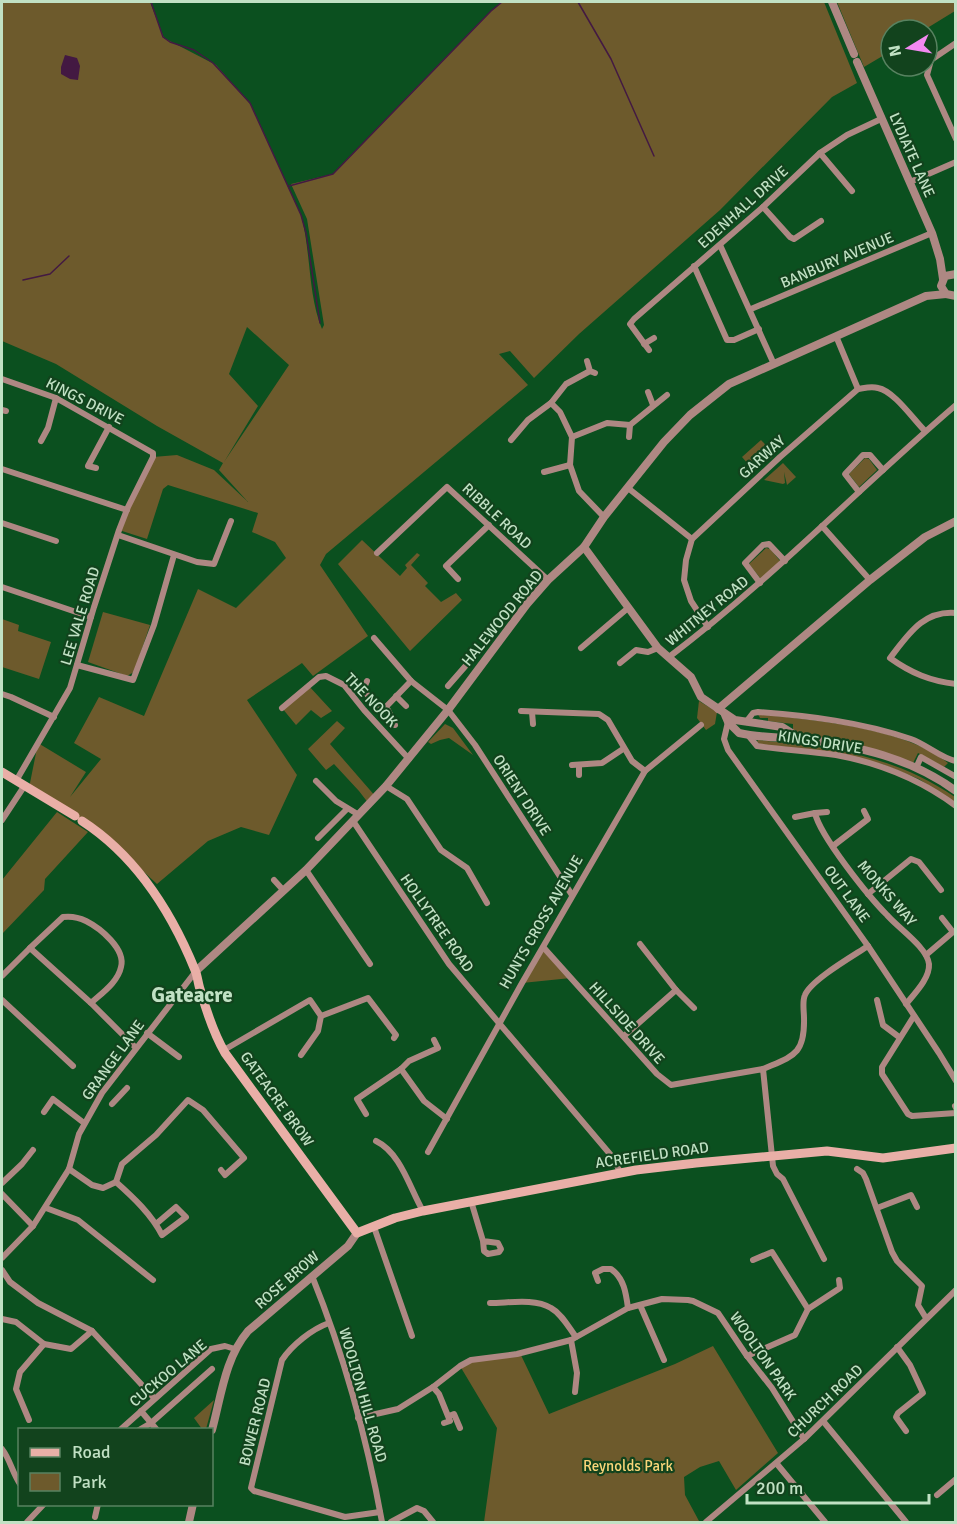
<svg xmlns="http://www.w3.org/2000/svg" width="957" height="1524" font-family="Signika,sans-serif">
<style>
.green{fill:#6d5a2c;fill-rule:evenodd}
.water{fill:#431942}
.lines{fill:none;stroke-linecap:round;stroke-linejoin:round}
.stream{stroke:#431942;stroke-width:1.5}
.minor{stroke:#ae8883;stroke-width:6}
.tertiary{stroke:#ae8883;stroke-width:8}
.secondary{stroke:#e9afa7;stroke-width:9}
.labels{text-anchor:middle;stroke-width:4.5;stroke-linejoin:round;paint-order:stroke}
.street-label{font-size:15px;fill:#c1e1c4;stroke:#12431d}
.park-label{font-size:15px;fill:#fad57a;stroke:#12431d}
.district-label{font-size:21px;font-weight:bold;fill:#c1e1c4;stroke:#12431d}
</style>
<rect width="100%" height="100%" fill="#0b501f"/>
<g class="green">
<path d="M2,2H150L164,38L216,65L251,105L301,215C311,251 308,296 322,329L324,325L307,219L291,184L333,174L491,11L502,2H824L857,83L832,97L720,210L579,334L534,378L510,351L499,354L528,385L326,554L320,565L368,636L313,676L302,663L247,700L297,775L269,835L241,827L208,841L157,884L108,839L29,788L38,743L86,772L70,797L101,759L74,743L99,697L144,716L198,589L236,608L286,558L275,542L252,532L258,513L168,485L163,489L147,539L119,530L153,457L177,455L214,470L248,502L219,470L223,463L157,426L56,364L2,341ZM247,327L289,365L224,462L258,406L229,374Z"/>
<path d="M837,2H955V11L924,30H891V51L864,67Z"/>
<path d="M761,440L774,454L773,457L754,471L742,457Z"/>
<path d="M865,458L869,459L877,470L859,487L849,474Z"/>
<path d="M783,463L796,477L787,485L784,472L785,483L783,484L764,480Z"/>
<path d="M362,540L400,576L407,568L405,565L417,553L420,555L411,565L428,583L425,586L441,602L456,593L462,600L410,651L338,564Z"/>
<path d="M766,548L770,549L781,562L761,579L749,564Z"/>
<path d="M103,612L150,625L134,672L127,676L88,662Z"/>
<path d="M2,619L19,625L18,631L51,642L39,679L2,667Z"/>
<path d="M308,685L332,711L321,718L311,710L296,725L282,708Z"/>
<path d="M699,701L717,712L715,724L706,730L697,718Z"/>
<path d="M758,714C814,720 904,727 948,763L944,767L918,753L913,763L801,736L793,731V724L768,721V718H760Z"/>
<path d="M337,721L345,728L330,744L376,797L369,804L359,791L334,764L326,770L308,749Z"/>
<path d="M445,724L453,728L473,755L449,738L440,740L431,744L428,742Z"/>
<path d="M758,740C831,747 893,755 955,797V803L919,779L882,764L760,744L757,742Z"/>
<path d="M57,812L88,832L45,879L44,890L2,934V880Z"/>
<path d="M544,948L571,978L522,983Z"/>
<path d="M713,1346L778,1453L736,1490L719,1461L700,1467L684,1477L685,1495L699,1521L698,1522H484L497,1428L460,1366L480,1359L520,1353L549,1414L675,1364Z"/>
<path d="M214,1400L206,1429H202L194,1418Z"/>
</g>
<path class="water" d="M65,55L77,58L80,66L78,80L70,79L61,74V67Z"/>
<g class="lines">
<g class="stream">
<path d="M151,2L163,37L170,42L194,50L213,63L250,103L301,215L306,233L320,323"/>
<path d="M578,2L611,59L654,156"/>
<path d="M289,186L333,174L491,11L502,2"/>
<path d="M23,280L50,274L69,256"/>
</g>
<g class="minor">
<path d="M956,43L931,60L927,75L956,139"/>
<path d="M820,153L852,191"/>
<path d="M910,182L956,162"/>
<path d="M763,207L790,237L794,239L821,221"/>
<path d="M720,245L773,362"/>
<path d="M694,266L727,340H734L759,329"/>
<path d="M751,309L932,233"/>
<path d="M836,336L858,389"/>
<path d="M644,344L654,338"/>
<path d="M649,350L630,324L634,319L763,207L820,153L847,135L881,119"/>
<path d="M587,361L590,371L595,373"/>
<path d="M2,379L56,398L153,453V457L128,507L119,530L94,607L70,688L16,781"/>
<path d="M648,392L653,405"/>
<path d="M551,403L560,412L572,437L570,465L579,491L604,517"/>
<path d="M2,410L6,411"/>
<path d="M572,437L607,423L630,425"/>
<path d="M629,437L630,425L667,395"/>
<path d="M511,440L528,420L551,403L566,384L590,371"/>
<path d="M41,441L48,428L56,398"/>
<path d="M96,468L88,466L109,427"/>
<path d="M2,469L127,510"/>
<path d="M544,472L570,465"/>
<path d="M628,488L692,539"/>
<path d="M859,492L845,474L863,455H870L883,470"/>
<path d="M2,523L56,541"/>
<path d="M822,526L870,580"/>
<path d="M118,535L197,562L214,564L231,521"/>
<path d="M377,553L447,487L548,580"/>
<path d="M458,579L446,566L489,525"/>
<path d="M760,583L745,563L763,545L769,544L785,561"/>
<path d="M2,587L91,617"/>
<path d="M956,613C923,610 908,635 890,658C911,673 930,681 956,684"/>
<path d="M708,627L691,601L684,580L686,560L692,539L780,457L858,389C865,388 871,386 878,388C894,391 913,419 925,431"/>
<path d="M374,638L411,681L448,710L475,745L572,895"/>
<path d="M581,648L628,608"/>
<path d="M669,657C771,580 859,488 956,405"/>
<path d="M620,663L636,650L648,652L658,648"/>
<path d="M77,665L133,680L154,625L174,555"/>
<path d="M367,681L363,690L382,711L388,710L395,725"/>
<path d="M448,686L469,662"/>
<path d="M2,694L11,697L54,717"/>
<path d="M396,696L406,706"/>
<path d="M282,708L319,677L326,676L344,685L364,710L409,759"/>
<path d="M382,711L411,681"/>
<path d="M521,711L599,714L608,720L632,761L645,771"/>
<path d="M532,712L533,724"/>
<path d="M728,722L724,739L728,750L868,946L939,1053L956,1081"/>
<path d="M746,722L753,713L758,712C810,716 861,722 911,739C926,744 942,759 956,761"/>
<path d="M748,735L757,746C784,750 810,751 836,755C879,763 921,780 956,806"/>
<path d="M572,765L602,763L623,749"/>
<path d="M916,768L921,757L956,777"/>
<path d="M579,775V766"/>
<path d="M316,781L336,801L359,815"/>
<path d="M386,786L407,799L441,850L467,868L487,903"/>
<path d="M815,813L827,812"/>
<path d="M795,817L815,813C820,836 869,897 887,915C898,928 927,947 929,964C930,978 915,993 906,1004"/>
<path d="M2,820L25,785"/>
<path d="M353,821L449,964L615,1160L620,1173"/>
<path d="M318,838L347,809"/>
<path d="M833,846L868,819L864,811"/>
<path d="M306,870L370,964"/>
<path d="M274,880L284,891"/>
<path d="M868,894L911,859L919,862L941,890"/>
<path d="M640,944L676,990L694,1008"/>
<path d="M30,948L63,917C71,916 78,917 86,921C100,928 126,949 121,967C118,982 102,993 91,1003"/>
<path d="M544,948L657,1074L671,1085L763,1069L773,1166L777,1174L783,1179L824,1259"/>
<path d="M926,955L953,932L942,918"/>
<path d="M2,976L30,948L91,1003L135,1047"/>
<path d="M2,1000L73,1066"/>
<path d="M877,1000L883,1025L899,1037"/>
<path d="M914,1016L882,1067V1074L908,1114L912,1116L956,1113"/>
<path d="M147,1033L179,1057"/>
<path d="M624,1036L676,990"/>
<path d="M224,1050L310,1000L321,1016L368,998L396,1035L394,1038"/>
<path d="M301,1055L318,1031L321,1016"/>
<path d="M401,1069L424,1101L447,1119"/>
<path d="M763,1069C793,1056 805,1055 804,1018C804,1011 802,1001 805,995C811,980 853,956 868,946"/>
<path d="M112,1104L127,1088"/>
<path d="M955,1106L956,1108"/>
<path d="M44,1112L53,1099L84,1123"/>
<path d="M366,1114L357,1099L401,1069L409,1061L438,1048L434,1040"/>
<path d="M376,1141C401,1153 410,1189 423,1211"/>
<path d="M428,1152L522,983L645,771L701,725"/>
<path d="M69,1169L92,1185L103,1188L116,1182C134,1198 151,1214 162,1235L186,1217L176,1207L156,1224"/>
<path d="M857,1169L863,1173L866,1179L892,1252L897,1261L922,1286L918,1305L926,1318"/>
<path d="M116,1182L122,1164L156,1135L188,1100L203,1110L244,1158L225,1175L221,1170"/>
<path d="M2,1183L22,1164L33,1150"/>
<path d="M2,1194L33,1226"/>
<path d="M471,1201L483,1241L498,1243L501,1249L499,1252L488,1254L484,1251L483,1241"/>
<path d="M46,1208L78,1220L153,1280"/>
<path d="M877,1208L911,1195L917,1207"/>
<path d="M374,1227L412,1336"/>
<path d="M2,1258L33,1226L69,1169L79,1134L102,1093L196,971"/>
<path d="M753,1260L772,1252L808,1309"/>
<path d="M2,1270L10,1282L38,1303L92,1331L154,1398"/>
<path d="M312,1276C344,1355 367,1439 382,1522"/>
<path d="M598,1281L595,1273L603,1269H611C624,1278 626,1293 628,1308"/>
<path d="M490,1303C509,1303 534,1298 551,1308C562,1314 569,1328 576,1337"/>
<path d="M640,1305L664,1360"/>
<path d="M2,1319L16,1322L44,1344L71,1349L92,1331"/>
<path d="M329,1323C312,1329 292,1345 282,1360L251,1488L254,1491L345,1517L380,1512"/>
<path d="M571,1340L577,1373L575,1392"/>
<path d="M897,1347L910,1365L923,1393L898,1413L896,1417L906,1431"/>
<path d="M747,1356L795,1335L808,1309L840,1288L839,1280"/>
<path d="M433,1387L439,1394L450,1421L444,1423"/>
<path d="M141,1411L157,1430"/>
<path d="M449,1416L454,1414L460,1428"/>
<path d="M358,1418L398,1409L433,1387L460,1366L471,1360L517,1354L571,1340L628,1308L662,1299L688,1300L693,1301L718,1313L747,1356L772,1388L804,1439"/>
<path d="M29,1420L16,1389L20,1372L44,1344"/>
<path d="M823,1421L906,1522"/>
<path d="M120,1430L211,1349L225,1346L235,1349"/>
<path d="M139,1430L151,1423L212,1369"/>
<path d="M2,1449C10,1459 12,1472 20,1484"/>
<path d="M777,1464L825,1522"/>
<path d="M937,1495L956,1479"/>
<path d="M95,1517L98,1504"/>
<path d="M27,1522L44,1504"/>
<path d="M391,1522L417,1508L424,1511L433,1522"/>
<path d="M706,1522L804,1439L956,1290"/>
</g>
<g class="tertiary">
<path d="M832,2L854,54"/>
<path d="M857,62L932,233L940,259L943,279"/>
<path d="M956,274L945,276L941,286L946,294L956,296"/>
<path d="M584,547L658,648L691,677L701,697L735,720L782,727L801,739"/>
<path d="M718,709L870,580L925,537L956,521"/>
<path d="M725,715L728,722L739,733C760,738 782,737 803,739C858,746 911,758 956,791"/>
<path d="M196,971L306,870L386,786L448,710L527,604L548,580L584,547L604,517L664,442L690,415L729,384L926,296L946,294"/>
<path d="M212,1430C221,1397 225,1358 248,1331L348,1246L357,1233"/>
<path d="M189,1522L193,1504"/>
</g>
<g class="secondary">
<path d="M2,772L75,816"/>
<path d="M82,821C136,856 171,911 195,970C198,977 198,985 201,992C207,1013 214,1034 225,1053L357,1233L395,1218L423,1211L636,1170L696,1163L827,1151L883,1158L956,1148"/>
</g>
</g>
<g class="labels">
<g class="street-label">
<text transform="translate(912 155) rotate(66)" y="5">LYDIATE LANE</text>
<text transform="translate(743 207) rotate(-42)" y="5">EDENHALL DRIVE</text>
<text transform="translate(837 260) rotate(-23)" y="5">BANBURY AVENUE</text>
<text transform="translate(85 401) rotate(27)" y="5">KINGS DRIVE</text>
<text transform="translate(762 457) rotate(-42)" y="5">GARWAY</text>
<text transform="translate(497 516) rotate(43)" y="5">RIBBLE ROAD</text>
<text transform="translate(707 611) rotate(-39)" y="5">WHITNEY ROAD</text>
<text transform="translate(80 616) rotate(-73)" y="5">LEE VALE ROAD</text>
<text transform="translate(502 618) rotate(-51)" y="5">HALEWOOD ROAD</text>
<text transform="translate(371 700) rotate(46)" y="5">THE NOOK</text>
<text transform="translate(820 742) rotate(9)" y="5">KINGS DRIVE</text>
<text transform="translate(522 795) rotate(57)" y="5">ORIENT DRIVE</text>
<text transform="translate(887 893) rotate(49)" y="5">MONKS WAY</text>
<text transform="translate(847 894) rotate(54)" y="5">OUT LANE</text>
<text transform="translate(541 922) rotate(-60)" y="5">HUNTS CROSS AVENUE</text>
<text transform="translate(437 923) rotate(55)" y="5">HOLLYTREE ROAD</text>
<text transform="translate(627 1023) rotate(48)" y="5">HILLSIDE DRIVE</text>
<text transform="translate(113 1060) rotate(-54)" y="5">GRANGE LANE</text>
<text transform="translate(277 1099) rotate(54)" y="5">GATEACRE BROW</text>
<text transform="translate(652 1155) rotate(-8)" y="5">ACREFIELD ROAD</text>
<text transform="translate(287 1280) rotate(-41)" y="5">ROSE BROW</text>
<text transform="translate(763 1356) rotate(55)" y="5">WOOLTON PARK</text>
<text transform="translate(168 1373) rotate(-40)" y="5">CUCKOO LANE</text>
<text transform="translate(363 1395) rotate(74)" y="5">WOOLTON HILL ROAD</text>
<text transform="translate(825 1401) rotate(-44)" y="5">CHURCH ROAD</text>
<text transform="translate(255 1422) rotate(-76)" y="5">BOWER ROAD</text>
</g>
<g class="park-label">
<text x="628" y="1471">Reynolds Park</text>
</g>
<g class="district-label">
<text x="192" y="1002">Gateacre</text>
</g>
</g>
<rect width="957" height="1524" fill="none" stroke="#c1e1c4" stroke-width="6"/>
<rect x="18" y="1428" width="195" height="78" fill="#12431d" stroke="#588260" stroke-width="1.5"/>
<rect x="30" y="1448" width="30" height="9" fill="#e9afa7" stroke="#588260" stroke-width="1.5"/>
<text x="72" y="1458" font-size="18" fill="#c1e1c4">Road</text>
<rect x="30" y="1473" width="30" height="18" fill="#6d5a2c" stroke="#588260" stroke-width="1.5"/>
<text x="72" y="1488" font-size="18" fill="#c1e1c4">Park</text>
<g transform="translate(909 48) rotate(259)"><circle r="28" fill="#12431d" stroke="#588260" stroke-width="1.5"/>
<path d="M0-4.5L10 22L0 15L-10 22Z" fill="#f389f1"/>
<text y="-9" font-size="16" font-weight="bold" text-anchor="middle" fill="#c1e1c4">N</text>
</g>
<path d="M747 1494v9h182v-9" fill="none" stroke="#c1e1c4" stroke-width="3"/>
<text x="756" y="1494" font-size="18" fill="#c1e1c4" stroke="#12431d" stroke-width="4.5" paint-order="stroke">200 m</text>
</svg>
